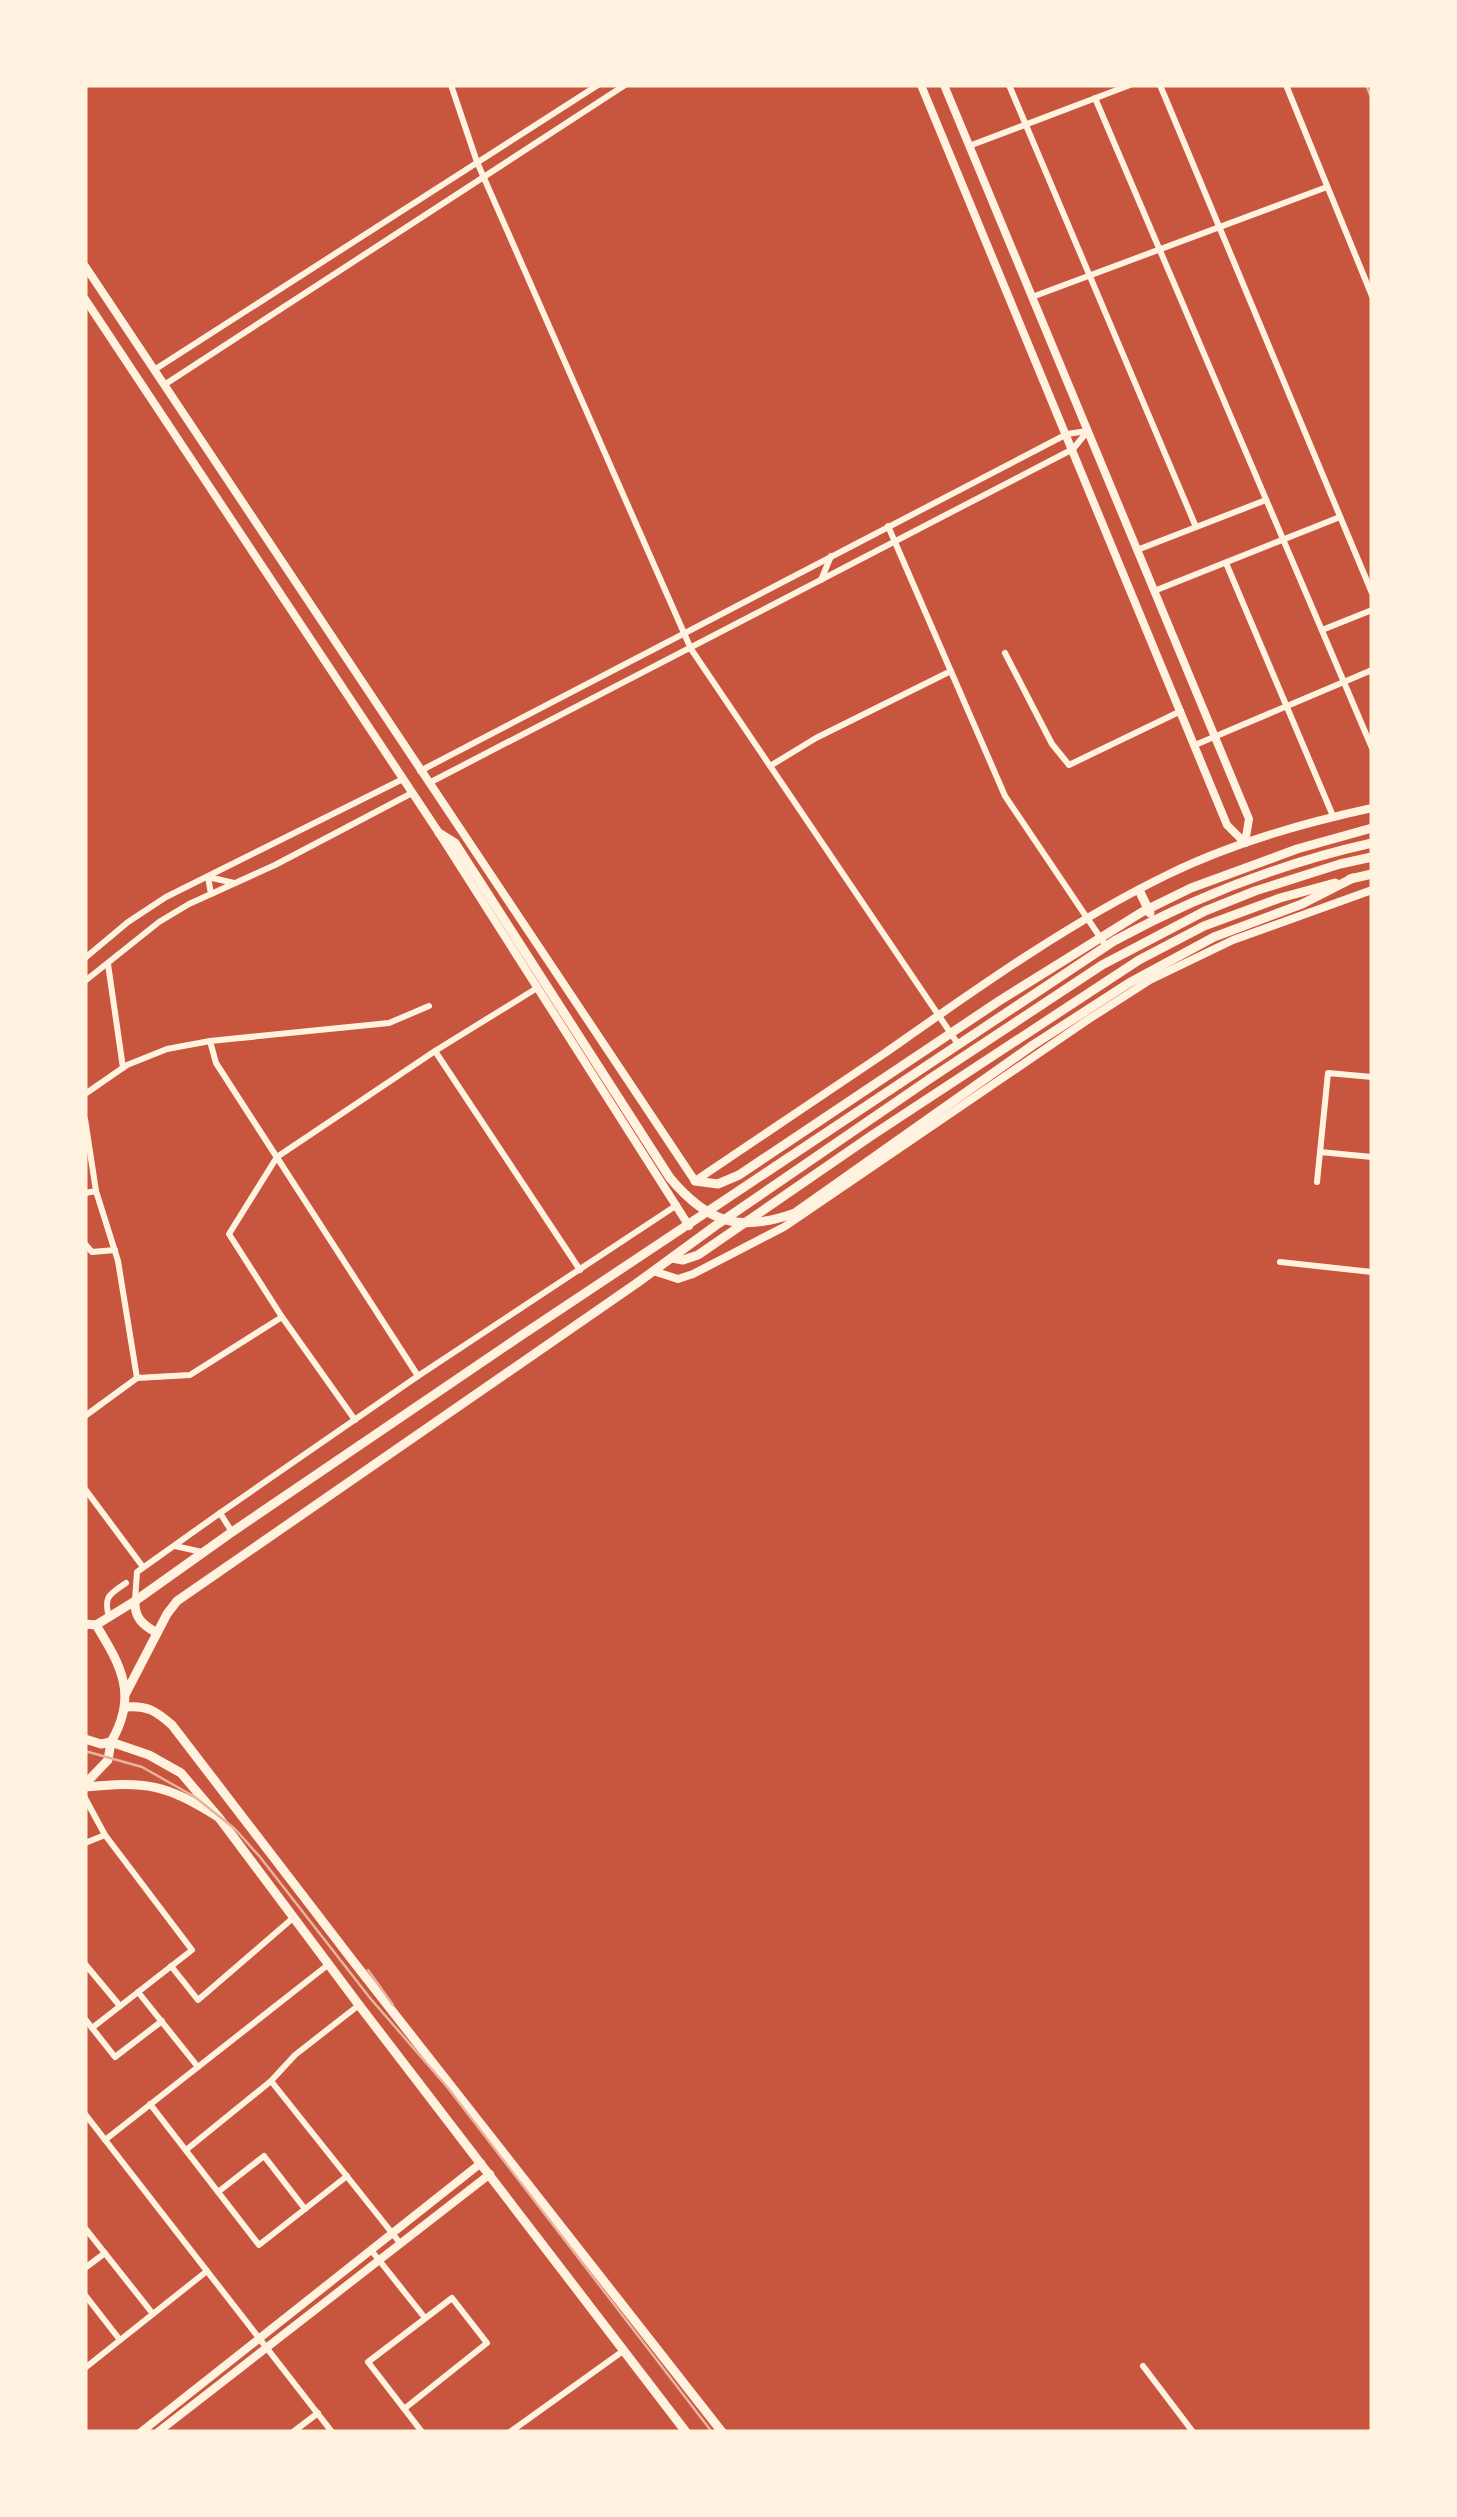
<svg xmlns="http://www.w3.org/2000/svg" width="1457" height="2517" font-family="Roboto,sans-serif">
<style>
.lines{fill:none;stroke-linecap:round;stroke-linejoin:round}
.minor{stroke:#fff3e0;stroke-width:6}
.tertiary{stroke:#fff3e0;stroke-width:8}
.secondary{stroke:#fff3e0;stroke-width:9}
.primary{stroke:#fff3e0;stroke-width:9}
.rail{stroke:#e9b49f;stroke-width:2.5}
</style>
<rect width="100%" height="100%" fill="#c8553d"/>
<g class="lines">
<g class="minor">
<path d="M451,85L477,162L691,649L958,1044"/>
<path d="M1009,85L1196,527"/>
<path d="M1160,85L1372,593"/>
<path d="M1286,85L1372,296"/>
<path d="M1095,98L1372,748"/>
<path d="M969,146L1130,85"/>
<path d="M1032,297L1327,187"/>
<path d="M154,370L598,85"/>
<path d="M164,385L625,85"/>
<path d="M888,526L1005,796L1106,946"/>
<path d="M1137,550L1266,500"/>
<path d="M1226,563L1333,816"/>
<path d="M821,580L831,556"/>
<path d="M1154,591L1340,517"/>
<path d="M1322,630L1372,610"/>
<path d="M1005,653L1052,744L1069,765L1181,711"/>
<path d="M1195,745L1372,670"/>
<path d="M770,766L816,738L951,671"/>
<path d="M420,771L1067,434L1087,431"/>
<path d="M429,783L1073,449L1087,432"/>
<path d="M211,894L208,877L234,883"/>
<path d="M85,958L128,922L166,897L403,779"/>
<path d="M108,964L123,1068"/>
<path d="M85,981L159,922L189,904L275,865L412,793"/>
<path d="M210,1041L216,1063L418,1376"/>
<path d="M435,1051L580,1270"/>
<path d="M85,1094L127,1065L167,1049L210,1041L389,1023L429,1006"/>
<path d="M85,1119L96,1191L85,1193"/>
<path d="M1320,1152L1372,1157"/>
<path d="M1317,1182L1328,1073L1372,1077"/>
<path d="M96,1191L118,1261L137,1378"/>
<path d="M85,1244L92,1252L115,1250"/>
<path d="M1280,1262L1372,1272"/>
<path d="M85,1416L137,1378L190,1375L282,1317"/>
<path d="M355,1420L282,1317L229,1234L277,1157L435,1051L537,988"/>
<path d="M85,1489L143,1567"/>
<path d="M232,1532L220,1513L418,1376L677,1205"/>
<path d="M175,1546L202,1552"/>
<path d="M135,1600L137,1572L220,1513"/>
<path d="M109,1617C103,1596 110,1594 126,1583"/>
<path d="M85,1798L105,1835L192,1950L92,2028"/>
<path d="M85,1843L105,1835"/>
<path d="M85,1964L120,2006"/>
<path d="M171,1966L198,2000L293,1918"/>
<path d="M138,1992L198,2067"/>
<path d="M85,2019L115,2057L162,2021"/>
<path d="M271,2081L400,2243"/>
<path d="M150,2104L259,2245L347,2176"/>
<path d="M85,2114L332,2432"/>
<path d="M105,2140L329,1964"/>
<path d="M186,2150L271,2081L295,2055L359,2005"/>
<path d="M218,2192L264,2156L305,2209"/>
<path d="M85,2228L153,2314"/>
<path d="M371,2250L425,2318"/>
<path d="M85,2268L105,2253"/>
<path d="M85,2295L120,2340"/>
<path d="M1143,2366L1193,2432"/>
<path d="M85,2368L207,2271"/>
<path d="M404,2409L487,2343L452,2298L368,2362L422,2432"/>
<path d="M293,2432L318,2413"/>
<path d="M510,2432L623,2351"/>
</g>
<g class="tertiary">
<path d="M921,85L1227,825L1245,843"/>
<path d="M944,85L1249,819L1245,843"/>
<path d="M85,266L695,1181C758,1138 822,1096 885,1053C976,989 1068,923 1169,874C1232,843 1303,823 1372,808"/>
<path d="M85,299L439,833L689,1226"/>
<path d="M653,1271L678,1279L693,1274L784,1227L1089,1019L1150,980L1233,940L1372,890"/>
<path d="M141,2432L481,2163"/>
<path d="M158,2432L490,2174"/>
</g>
<g class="secondary">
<path d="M439,833L455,843L670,1178C708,1223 739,1233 795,1213L1033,1045L1129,983L1214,937L1302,904L1353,878"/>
<path d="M1350,879L1372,874"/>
<path d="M1139,890L1150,913"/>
<path d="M695,1181L718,1184L739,1175L999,1001L1142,912L1191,888L1297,849L1372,828"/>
<path d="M672,1258L683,1260L698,1255L871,1136L1139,960L1204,926L1280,898L1335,883"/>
<path d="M135,1601C134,1618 143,1625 157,1633"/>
<path d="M96,1625L135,1601L232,1532L519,1337L1114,941C1195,897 1282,863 1372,843"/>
<path d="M126,1693L167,1614L177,1601L637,1283L715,1226L931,1078L1102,965L1205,911L1255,891L1340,864L1372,857"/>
<path d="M85,1784L108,1760L111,1742"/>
<path d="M85,1787C147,1781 165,1784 218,1817"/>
</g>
<g class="primary">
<path d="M85,1624L96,1625C122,1667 138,1696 111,1742"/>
<path d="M126,1707C147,1705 156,1711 172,1725L353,1961L722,2432"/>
<path d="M85,1739L101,1744L111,1742L149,1755L181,1773L220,1819L359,2005L686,2432"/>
</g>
<g class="rail">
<path d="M1366,85L1372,99"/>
<path d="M85,1751L142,1767L195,1797L235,1829L260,1857L370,1998L448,2088L712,2432"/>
<path d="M368,1970L393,2005"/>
</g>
</g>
<rect width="1457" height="2517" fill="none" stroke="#fff3e0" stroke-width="175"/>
</svg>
